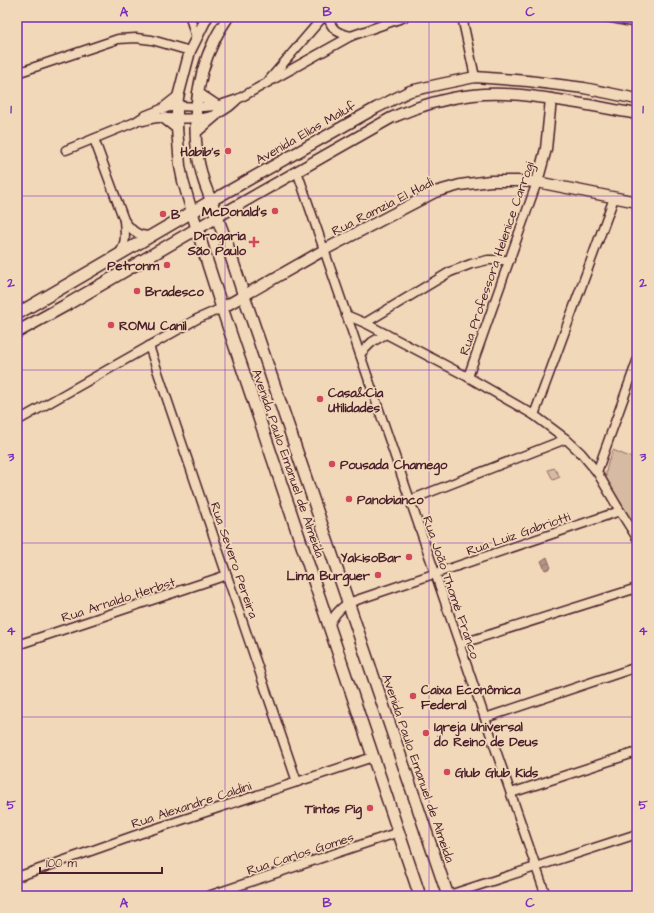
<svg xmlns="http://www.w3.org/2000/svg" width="654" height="913" font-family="'Architects Daughter',sans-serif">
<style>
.grass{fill:url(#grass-tufts);stroke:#906c66}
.park{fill:#d6baa1;stroke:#906c66}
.water{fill:url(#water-waves);stroke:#8a6560}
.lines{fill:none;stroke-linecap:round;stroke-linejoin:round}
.minor-casing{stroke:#4a1f2b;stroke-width:11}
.tertiary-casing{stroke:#4a1f2b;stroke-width:13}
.secondary-casing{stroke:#4a1f2b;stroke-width:14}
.minor{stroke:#f1d8b9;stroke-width:8}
.tertiary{stroke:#f1d8b9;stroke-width:10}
.secondary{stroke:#f1d8b9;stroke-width:11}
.grid{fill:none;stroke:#7b2cbf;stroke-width:1;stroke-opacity:0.55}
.poi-dot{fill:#d1495b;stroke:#f1d8b9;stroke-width:1.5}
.labels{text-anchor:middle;stroke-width:3.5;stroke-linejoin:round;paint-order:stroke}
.street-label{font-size:13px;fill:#4a1f2b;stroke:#f1d8b9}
.poi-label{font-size:13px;font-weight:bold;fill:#4a1f2b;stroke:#f1d8b9;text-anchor:start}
.neatline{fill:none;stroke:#7b2cbf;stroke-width:1.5}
.grid-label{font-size:13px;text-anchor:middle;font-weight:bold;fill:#7b2cbf}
</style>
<defs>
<pattern id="grass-tufts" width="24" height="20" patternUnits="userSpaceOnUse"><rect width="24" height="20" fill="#d6baa1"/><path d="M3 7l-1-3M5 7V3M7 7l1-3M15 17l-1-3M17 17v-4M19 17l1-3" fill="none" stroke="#b99f8b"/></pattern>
<pattern id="water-waves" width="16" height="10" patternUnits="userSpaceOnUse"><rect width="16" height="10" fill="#b49384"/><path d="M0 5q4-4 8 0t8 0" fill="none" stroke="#94776c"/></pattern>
</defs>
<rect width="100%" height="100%" fill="#f1d8b9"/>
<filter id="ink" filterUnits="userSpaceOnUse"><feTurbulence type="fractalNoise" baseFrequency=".025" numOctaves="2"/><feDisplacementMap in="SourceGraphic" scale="8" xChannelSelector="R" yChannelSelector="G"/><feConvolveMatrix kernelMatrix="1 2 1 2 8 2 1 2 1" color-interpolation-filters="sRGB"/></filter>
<g filter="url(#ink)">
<path class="grass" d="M554,468L560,477L553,480L548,470Z"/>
<path class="park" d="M613,450L637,460V530C629,518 605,487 606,475C606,466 610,458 613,450Z"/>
<path class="water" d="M547,557L551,568L545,570L541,561Z"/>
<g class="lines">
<defs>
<g id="minor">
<path d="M190,17L196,38"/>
<path d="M328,17C332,31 338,33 351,36"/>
<path d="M462,17L475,77"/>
<path d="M607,17L637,23"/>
<path d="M17,73L118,39L136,38L152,40L190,51"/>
<path d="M269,80L323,17"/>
<path d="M143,121C148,120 153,118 158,118C188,117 212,125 236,101"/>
<path d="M94,139L124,220C132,231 137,236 151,236"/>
<path d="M66,150L135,122L144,116L164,108L177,106L203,107L217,106L238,99L351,36L405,17"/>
<path d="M297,171L546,896"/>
<path d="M119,254C127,243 125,233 124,221"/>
<path d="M346,315L365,323L468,377L534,415L566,439L581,453L597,472L620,511"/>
<path d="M365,323L450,272L471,264L488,260H510"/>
<path d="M149,346L297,782"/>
<path d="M360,354L372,342L386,334"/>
<path d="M468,377L537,182"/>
<path d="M534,415L614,198"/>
<path d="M17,421L197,319L222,308"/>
<path d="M597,472L637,361"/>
<path d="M410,500L566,439"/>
<path d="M329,626C333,616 339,609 348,603L620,511L637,538"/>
<path d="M460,644L637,588"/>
<path d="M17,645L227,575"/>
<path d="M485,718L637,667"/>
<path d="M511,793L637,752"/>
<path d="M17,877L139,834L373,757"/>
<path d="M208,896L399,832"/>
<path d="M446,896L637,834"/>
</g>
<g id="tertiary">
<path d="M228,17C223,25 218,32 214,41C195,79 190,134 202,175C204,184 208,192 211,201L376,108L410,91L441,84L475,77L528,81L584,88L637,99"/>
<path d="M198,93L205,98L217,106"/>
<path d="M164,108L178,97"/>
<path d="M164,118L177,128"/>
<path d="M196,132L216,115"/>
<path d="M537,182L546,149L551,99"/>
<path d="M192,212L183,181L180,166L177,128V106L178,97L190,51L207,17"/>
<path d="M217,217L391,118C418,106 445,98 473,95C495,92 516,94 537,97C571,101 604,108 637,114"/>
<path d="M222,308L324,250L435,192L460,185L490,181H517L537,182L637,202"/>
</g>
<g id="secondary">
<path d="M192,212L205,255L222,308L420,896"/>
<path d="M17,314L211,201L226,241L244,296L448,896"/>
<path d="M17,332L68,304L217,217"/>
</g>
</defs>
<use href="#minor" class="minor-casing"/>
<use href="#tertiary" class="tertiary-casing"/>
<use href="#secondary" class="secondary-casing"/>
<use href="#minor" class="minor"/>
<use href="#tertiary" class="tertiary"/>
<use href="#secondary" class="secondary"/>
</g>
</g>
<path class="grid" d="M225,17V896M429,17V896M17,196H637M17,370H637M17,543H637M17,717H637"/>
<g class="poi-dot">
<circle cx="228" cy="151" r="4"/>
<circle cx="275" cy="211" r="4"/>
<circle cx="163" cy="214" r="4"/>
<path d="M252 236h4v4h4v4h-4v4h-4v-4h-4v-4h4z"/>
<circle cx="167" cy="265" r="4"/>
<circle cx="137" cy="291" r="4"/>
<circle cx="111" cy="325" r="4"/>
<circle cx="320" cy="399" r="4"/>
<circle cx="332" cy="464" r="4"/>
<circle cx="349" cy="499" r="4"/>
<circle cx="409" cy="557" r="4"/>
<circle cx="378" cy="575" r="4"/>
<circle cx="413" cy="696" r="4"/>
<circle cx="426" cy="733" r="4"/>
<circle cx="447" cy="772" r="4"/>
<circle cx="370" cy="808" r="4"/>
</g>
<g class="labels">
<g class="street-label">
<text transform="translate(305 132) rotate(-30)" y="5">Avenida Elias Maluf</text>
<text transform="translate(382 206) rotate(-27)" y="5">Rua Ramzia El Hadi</text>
<text transform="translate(496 258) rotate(-71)" y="5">Rua Professora Helenice Carrogi</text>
<text transform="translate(289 463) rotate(71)" y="5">Avenida Paulo Emanuel de Almeida</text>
<text transform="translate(518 533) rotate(-19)" y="5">Rua Luiz Gabriotti</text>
<text transform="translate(235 560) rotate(71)" y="5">Rua Severo Pereira</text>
<text transform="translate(452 587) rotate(71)" y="5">Rua João Thomé Franco</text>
<text transform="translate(118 599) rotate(-18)" y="5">Rua Arnaldo Herbst</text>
<text transform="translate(419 768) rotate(71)" y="5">Avenida Paulo Emanuel de Almeida</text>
<text transform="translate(191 804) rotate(-18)" y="5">Rua Alexandre Caldini</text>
<text transform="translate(300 853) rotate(-18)" y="5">Rua Carlos Gomes</text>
</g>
<g class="poi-label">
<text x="220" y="156" text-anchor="end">Habib's</text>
<text x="267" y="216" text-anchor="end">McDonald's</text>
<text x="171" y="219">B</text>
<text x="246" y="240" text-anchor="end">Drogaria<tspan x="246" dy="15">São Paulo</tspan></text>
<text x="159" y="270" text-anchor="end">Petronm</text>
<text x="145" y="296">Bradesco</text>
<text x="119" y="330">ROMU Canil</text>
<text x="328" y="397">Casa&amp;Cia<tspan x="328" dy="15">Utilidades</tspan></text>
<text x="340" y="469">Pousada Chamego</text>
<text x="357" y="504">Panobianco</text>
<text x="401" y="562" text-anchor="end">YakisoBar</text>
<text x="370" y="580" text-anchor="end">Lima Burguer</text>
<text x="421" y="694">Caixa Econômica<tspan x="421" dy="15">Federal</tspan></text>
<text x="434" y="731">Igreja Universal<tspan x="434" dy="15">do Reino de Deus</tspan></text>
<text x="455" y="777">Glub Glub Kids</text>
<text x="362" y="813" text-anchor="end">Tintas Pig</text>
</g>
</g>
<rect width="654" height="913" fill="none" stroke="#f1d8b9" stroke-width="44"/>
<path d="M40 867v6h122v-6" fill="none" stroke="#4a1f2b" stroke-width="2"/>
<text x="46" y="867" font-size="12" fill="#4a1f2b" stroke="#f1d8b9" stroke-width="3" paint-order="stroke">100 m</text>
<rect x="22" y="22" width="610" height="869" class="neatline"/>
<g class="grid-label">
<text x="124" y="16">A</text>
<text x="327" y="16">B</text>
<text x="530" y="16">C</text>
<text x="11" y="113">1</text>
<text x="643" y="113">1</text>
<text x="11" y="287">2</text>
<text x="643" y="287">2</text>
<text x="11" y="461">3</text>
<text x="643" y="461">3</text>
<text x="11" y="635">4</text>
<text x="643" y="635">4</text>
<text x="11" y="809">5</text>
<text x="643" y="809">5</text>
<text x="124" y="907">A</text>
<text x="327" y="907">B</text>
<text x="530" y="907">C</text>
</g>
</svg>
